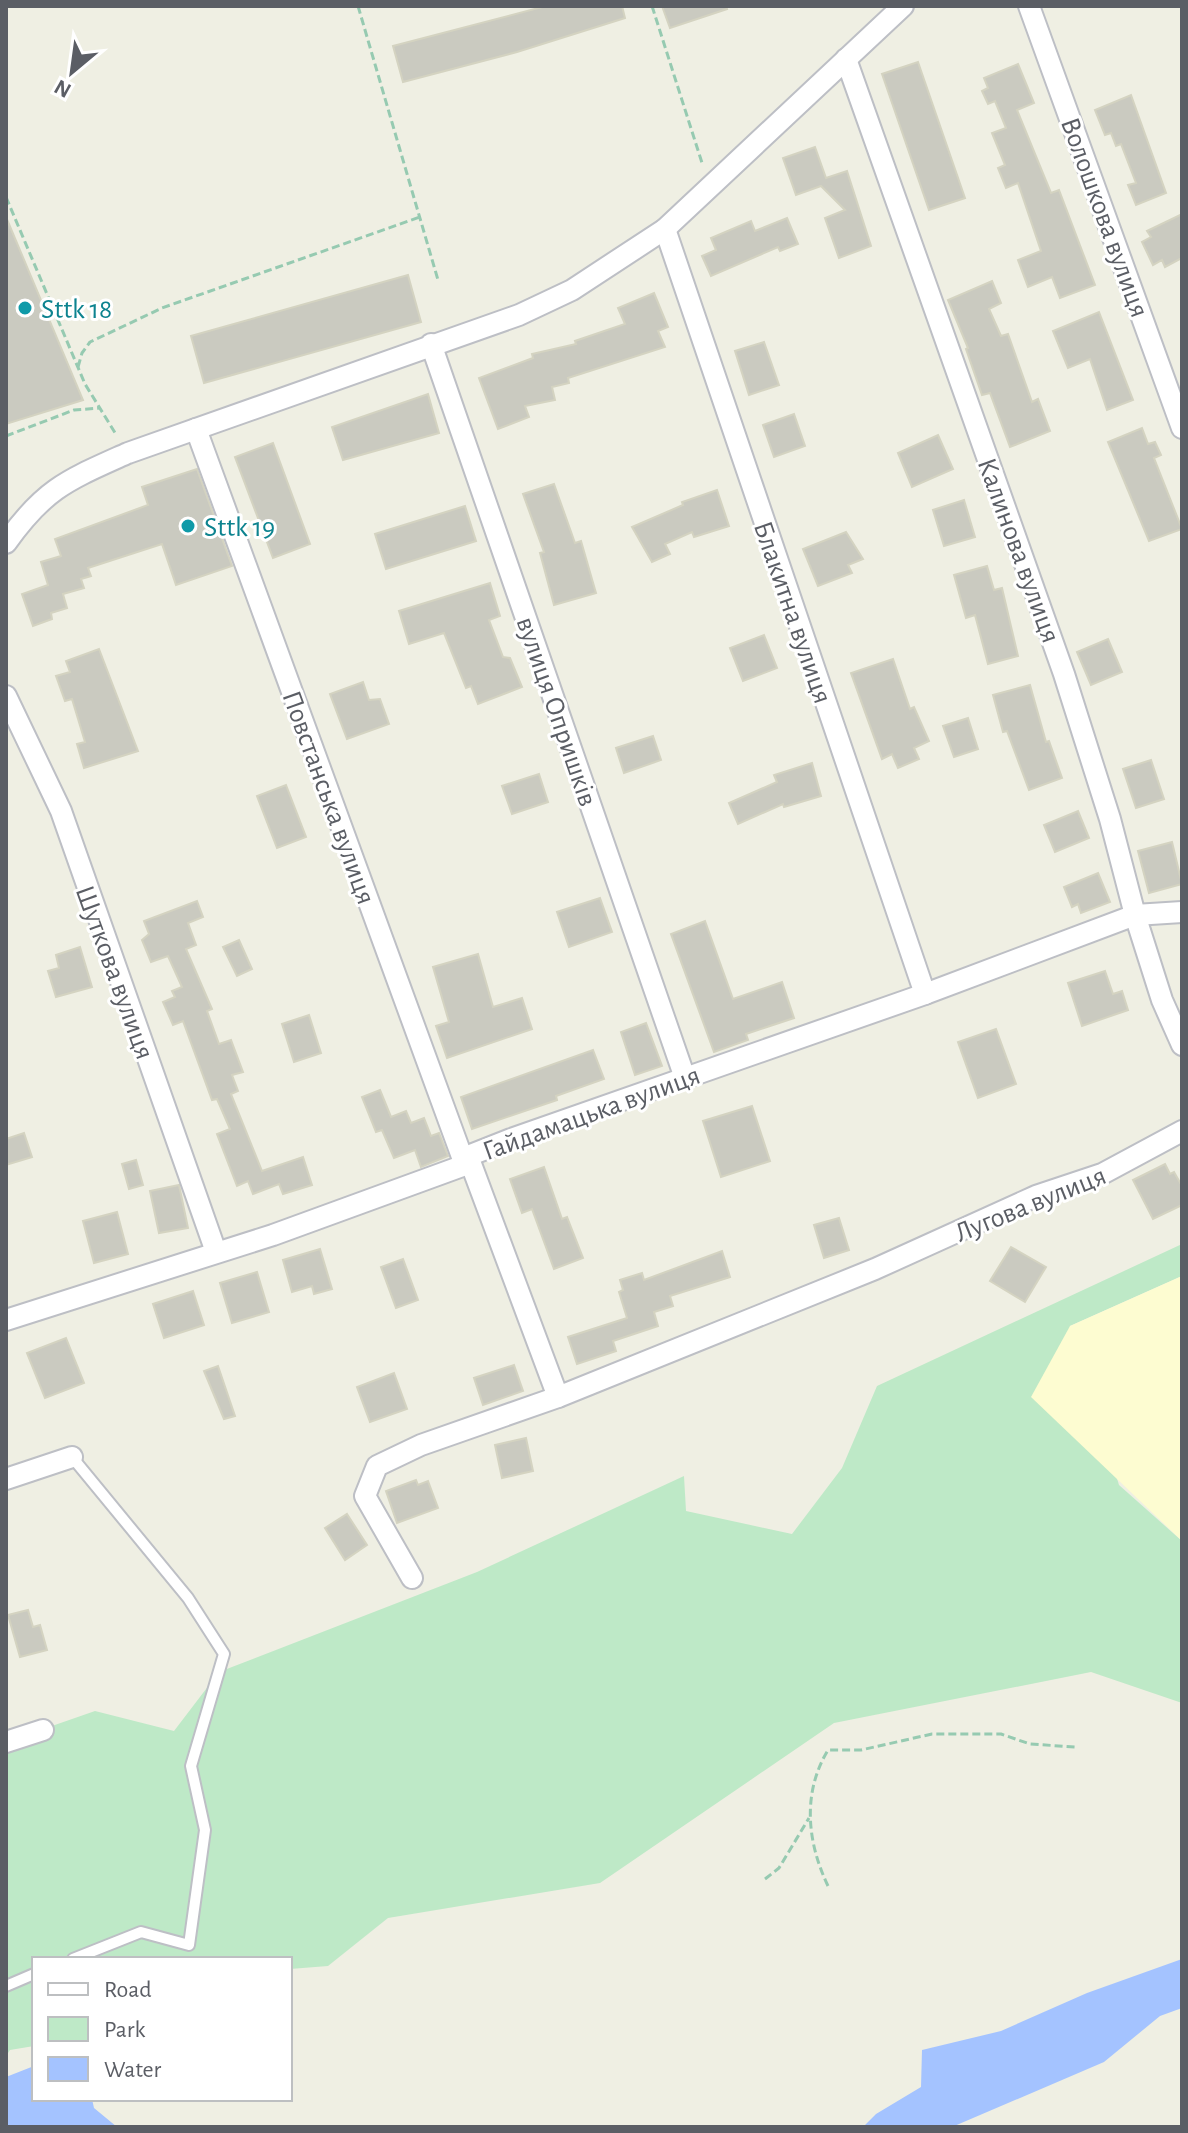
<svg xmlns="http://www.w3.org/2000/svg" width="1188" height="2133" font-family="'Alegreya Sans',sans-serif">
<style>
.green{fill:#bee9c7}
.sand{fill:#fdfcd1}
.water{fill:#a4c3ff}
.building{fill:#cacac0;stroke:#d4d3c1;stroke-width:2}
.lines{fill:none;stroke-linecap:round;stroke-linejoin:round}
.lane-casing{stroke:#bdbfc5;stroke-width:14}
.street-casing{stroke:#bdbfc5;stroke-width:24}
.path{stroke:#96cab1;stroke-width:3;stroke-dasharray:8 4;stroke-linecap:butt}
.lane{stroke:#fff;stroke-width:10}
.street{stroke:#fff;stroke-width:20}
.culture-dot{fill:#0f9aa8;stroke:#fff;stroke-width:3}
.labels{text-anchor:middle;stroke-width:6;stroke-linejoin:round;paint-order:stroke}
.street-label{font-size:28px;fill:#5b5e65;stroke:#fff}
.culture-label{font-size:28px;fill:#0d838f;stroke:#fff;text-anchor:start}
</style>
<rect width="100%" height="100%" fill="#efefe3"/>
<path class="green" d="M1182,1244V1276L1070,1326L1119,1485L1182,1541V1703L1091,1672L834,1723L600,1883L388,1918L328,1966L290,1969V1959H34V2046L10,2050L6,2056V1742L95,1711L174,1731L219,1672L477,1572L684,1476L686,1511L792,1534L842,1468L877,1386Z"/>
<path class="sand" d="M1182,1276V1541L1031,1397L1070,1326Z"/>
<g class="water">
<path d="M1182,1959V2008L1160,2016L1104,2062L952,2127H863L876,2114L921,2087L922,2050L1001,2031L1087,1993Z"/>
<path d="M34,2066V2099H92L94,2108L117,2127H6V2077Z"/>
</g>
<g class="building">
<path d="M546,6H622L625,18L517,52L403,82L393,46Z"/>
<path d="M662,6H726L727,9L670,28Z"/>
<path d="M918,62L965,198L929,210L882,74Z"/>
<path d="M1018,64L1034,103L1017,110L1051,193L1059,190L1095,285L1060,298L1052,277L1028,287L1018,260L1041,251L1018,183L1006,188L998,168L1005,165L992,133L1006,128L995,101L988,104L982,91L988,88L984,78Z"/>
<path d="M1131,95L1166,193L1136,205L1128,185L1136,183L1121,144L1116,146L1111,133L1105,135L1095,110Z"/>
<path d="M815,147L826,178L847,171L871,246L839,258L825,218L845,210L821,186L796,195L783,158Z"/>
<path d="M1182,214V258L1165,267L1162,260L1153,265L1142,242L1151,237L1147,231Z"/>
<path d="M6,217L83,400L6,424Z"/>
<path d="M787,218L798,244L780,251L778,247L711,276L702,256L716,250L711,238L751,221L755,231Z"/>
<path d="M408,275L421,322L204,383L191,336Z"/>
<path d="M992,281L1001,303L989,309L1001,336L1008,334L1032,402L1038,399L1050,431L1010,447L990,393L982,395L966,349L968,348L948,300Z"/>
<path d="M654,293L668,327L658,331L665,347L568,378L569,383L552,387L555,400L525,406L529,417L498,429L479,378L533,358L532,354L576,344L575,341L625,324L618,308Z"/>
<path d="M1099,312L1133,400L1107,410L1090,359L1068,368L1053,331Z"/>
<path d="M764,342L779,385L749,395L735,351Z"/>
<path d="M428,394L439,433L343,460L332,427Z"/>
<path d="M794,414L805,446L774,457L763,425Z"/>
<path d="M1142,428L1148,444L1155,442L1161,455L1154,458L1182,529L1149,541L1108,442Z"/>
<path d="M938,435L953,469L912,487L898,453Z"/>
<path d="M273,443L310,544L273,558L235,457Z"/>
<path d="M197,469L232,566L176,585L162,544L88,568L91,576L81,579L84,588L63,594L67,608L51,613L52,619L33,626L22,594L48,585L41,562L61,556L55,539L148,505L142,487Z"/>
<path d="M554,484L575,543L581,541L596,593L554,605L540,553L544,552L523,494Z"/>
<path d="M717,490L729,526L694,537L692,532L665,544L670,554L652,562L632,527L683,505L682,502Z"/>
<path d="M964,500L975,537L944,546L933,510Z"/>
<path d="M465,506L476,541L386,569L375,534Z"/>
<path d="M846,532L863,559L848,565L852,573L818,586L803,549Z"/>
<path d="M987,566L994,590L1002,588L1018,656L988,664L975,615L966,618L954,575Z"/>
<path d="M490,583L500,616L489,620L503,657L510,658L522,687L478,704L471,686L466,688L444,633L409,644L399,611Z"/>
<path d="M764,635L777,668L743,681L730,648Z"/>
<path d="M1108,639L1122,672L1091,685L1077,652Z"/>
<path d="M99,649L138,751L84,768L77,744L85,742L72,699L65,701L56,676L70,672L66,661Z"/>
<path d="M893,659L910,709L914,707L929,741L914,748L919,759L898,768L892,754L882,759L851,673Z"/>
<path d="M363,682L369,700L380,699L389,724L347,739L330,694Z"/>
<path d="M1030,685L1046,742L1049,741L1062,778L1029,790L1007,731L1003,732L993,695Z"/>
<path d="M968,718L978,749L954,757L943,726Z"/>
<path d="M653,736L661,760L624,773L616,748Z"/>
<path d="M1151,760L1164,799L1136,808L1123,769Z"/>
<path d="M812,763L821,796L784,807L783,804L738,824L729,803L777,782L774,775Z"/>
<path d="M539,774L548,802L512,814L502,786Z"/>
<path d="M286,785L306,837L277,848L257,796Z"/>
<path d="M1078,811L1089,838L1055,852L1044,825Z"/>
<path d="M1172,842L1182,884L1149,893L1138,851Z"/>
<path d="M1098,873L1110,902L1081,913L1078,904L1072,907L1064,887Z"/>
<path d="M600,898L612,932L569,947L557,912Z"/>
<path d="M197,901L203,917L188,923L196,945L186,949L212,1009L207,1011L219,1044L231,1040L243,1072L232,1075L238,1091L231,1094L262,1171L303,1157L312,1185L283,1194L279,1184L253,1194L248,1181L237,1186L217,1134L230,1129L217,1099L212,1100L183,1021L173,1025L163,1002L175,997L172,991L182,987L168,956L151,962L142,940L149,934L144,921Z"/>
<path d="M705,921L733,999L782,982L794,1018L746,1034L748,1040L714,1052L671,934Z"/>
<path d="M239,940L252,969L237,976L223,947Z"/>
<path d="M80,947L92,987L56,997L48,971L59,968L56,955Z"/>
<path d="M478,954L493,1007L522,998L532,1029L447,1058L436,1026L449,1022L433,967Z"/>
<path d="M1105,971L1113,994L1122,991L1128,1010L1082,1026L1068,983Z"/>
<path d="M309,1015L321,1053L294,1062L282,1024Z"/>
<path d="M646,1023L662,1066L635,1075L621,1032Z"/>
<path d="M996,1029L1016,1084L978,1098L958,1042Z"/>
<path d="M593,1050L604,1079L556,1096L557,1100L472,1129L461,1097Z"/>
<path d="M380,1090L391,1117L406,1111L411,1123L424,1118L431,1136L439,1133L448,1156L421,1167L415,1150L394,1158L382,1130L376,1132L362,1097Z"/>
<path d="M752,1106L770,1161L721,1177L703,1121Z"/>
<path d="M24,1133L32,1157L6,1165V1139Z"/>
<path d="M136,1160L143,1185L129,1189L122,1164Z"/>
<path d="M1165,1164L1170,1174L1174,1172L1182,1186V1205L1153,1219L1133,1180Z"/>
<path d="M544,1167L562,1219L567,1217L583,1258L554,1269L532,1209L522,1213L510,1179Z"/>
<path d="M179,1185L188,1228L159,1233L150,1191Z"/>
<path d="M117,1212L128,1254L94,1263L83,1221Z"/>
<path d="M839,1218L849,1250L824,1258L814,1225Z"/>
<path d="M1011,1247L1046,1267L1025,1302L990,1281Z"/>
<path d="M320,1249L332,1289L314,1294L312,1286L292,1292L283,1260Z"/>
<path d="M722,1251L730,1277L670,1296L673,1306L654,1312L658,1326L613,1341L616,1351L577,1364L568,1337L627,1318L619,1292L623,1290L620,1280L642,1273L644,1280Z"/>
<path d="M403,1259L418,1300L396,1308L381,1267Z"/>
<path d="M257,1272L269,1312L232,1323L220,1283Z"/>
<path d="M193,1291L204,1325L164,1338L153,1304Z"/>
<path d="M66,1338L84,1383L45,1398L27,1353Z"/>
<path d="M514,1365L523,1391L483,1405L474,1378Z"/>
<path d="M218,1366L235,1416L224,1419L204,1371Z"/>
<path d="M394,1373L407,1409L370,1422L357,1387Z"/>
<path d="M526,1438L533,1471L502,1478L495,1445Z"/>
<path d="M416,1480L418,1485L428,1481L438,1508L397,1523L386,1491Z"/>
<path d="M347,1514L367,1545L345,1560L325,1528Z"/>
<path d="M28,1610L33,1627L40,1625L47,1650L20,1657L8,1615Z"/>
</g>
<g class="lines">
<defs>
<g id="lane">
<path d="M72,1457L188,1598L224,1654L191,1766L205,1830L189,1945L141,1932L73,1959"/>
<path d="M6,1986L34,1974"/>
</g>
<g id="street">
<path d="M1029,6L1182,428"/>
<path d="M846,59L1064,674L1110,819L1135,915L1162,1000L1182,1045"/>
<path d="M665,229L925,994"/>
<path d="M431,344L685,1078"/>
<path d="M196,429L465,1165"/>
<path d="M6,543C45,488 68,480 128,453L519,315L572,290L665,229L903,6"/>
<path d="M6,696L61,811L216,1252"/>
<path d="M468,1156L558,1397L875,1269L1036,1196L1102,1174L1182,1131"/>
<path d="M6,1320L273,1235L465,1165L468,1156L511,1139L925,994L1135,915L1182,912"/>
<path d="M6,1479L72,1457"/>
<path d="M412,1578L365,1496L377,1466L421,1445L558,1397"/>
<path d="M6,1742L43,1730"/>
</g>
</defs>
<use href="#lane" class="lane-casing"/>
<use href="#street" class="street-casing"/>
<g class="path">
<path d="M358,6L438,280"/>
<path d="M652,6L703,166"/>
<path d="M6,197L85,384L117,436"/>
<path d="M78,367L82,353L90,342L162,308L420,217"/>
<path d="M6,436L74,410L100,408"/>
<path d="M765,1879L779,1868L809,1818"/>
<path d="M828,1886C807,1842 802,1793 828,1750H861L932,1734H1001L1030,1744L1075,1747"/>
</g>
<use href="#lane" class="lane"/>
<use href="#street" class="street"/>
</g>
<g class="culture-dot">
<circle cx="25" cy="308" r="8"/>
<circle cx="188" cy="526" r="8"/>
</g>
<g class="labels">
<g class="street-label">
<text transform="translate(1106 217) rotate(70)" y="10">Волошкова вулиця</text>
<text transform="translate(1020 550) rotate(70)" y="10">Калинова вулиця</text>
<text transform="translate(794 612) rotate(71)" y="10">Блакитна вулиця</text>
<text transform="translate(558 711) rotate(71)" y="10">вулиця Опришків</text>
<text transform="translate(330 797) rotate(70)" y="10">Повстанська вулиця</text>
<text transform="translate(116 972) rotate(70)" y="10">Шуткова вулиця</text>
<text transform="translate(591 1112) rotate(-20)" y="10">Гайдамацька вулиця</text>
<text transform="translate(1030 1203) rotate(-22)" y="10">Лугова вулиця</text>
</g>
<g class="culture-label">
<text x="41" y="318">Sttk 18</text>
<text x="204" y="536">Sttk 19</text>
</g>
</g>
<rect width="1188" height="2133" fill="none" stroke="#5b5e65" stroke-width="16"/>
<rect x="32" y="1957" width="260" height="144" fill="#ffffff" stroke="#bdbfc1" stroke-width="2"/>
<rect x="48" y="1983" width="40" height="12" fill="#ffffff" stroke="#bdbfc1" stroke-width="2"/>
<text x="104" y="1997" font-size="24" fill="#5b5e65">Road</text>
<rect x="48" y="2017" width="40" height="24" fill="#bee9c7" stroke="#bdbfc1" stroke-width="2"/>
<text x="104" y="2037" font-size="24" fill="#5b5e65">Park</text>
<rect x="48" y="2057" width="40" height="24" fill="#a4c3ff" stroke="#bdbfc1" stroke-width="2"/>
<text x="104" y="2077" font-size="24" fill="#5b5e65">Water</text>
<g transform="translate(72 72) rotate(209)" stroke="#ffffff" stroke-width="6" paint-order="stroke">
<path d="M0-6L14 30L0 20L-14 30Z" fill="#5b5e65"/>
<text y="-12" font-size="22" font-weight="bold" text-anchor="middle" fill="#5b5e65">N</text>
</g>
</svg>
